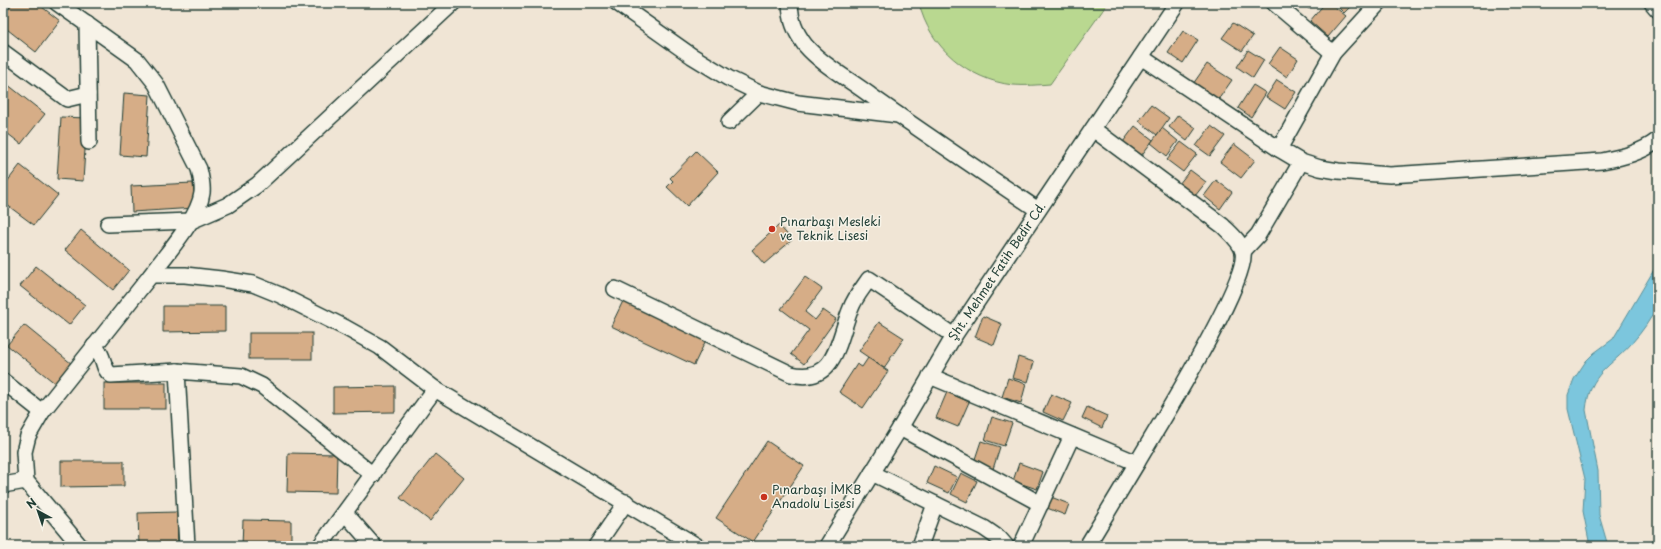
<svg xmlns="http://www.w3.org/2000/svg" width="1661" height="549" font-family="'Playpen Sans',sans-serif">
<style>
.green{fill:#b9d890;stroke:#6c8a62}
.water{fill:#7cc6dd;stroke:#578f99}
.building{fill:#d6ad87;stroke:#1f3d34}
.lines{fill:none;stroke-linecap:round;stroke-linejoin:round}
.minor-casing{stroke:#1f3d34;stroke-width:18}
.minor{stroke:#f7f3e8;stroke-width:15}
.poi-dot{fill:#c8321e;stroke:#f7f3e8;stroke-width:1.5}
.labels{text-anchor:middle;stroke-width:3;stroke-linejoin:round;paint-order:stroke}
.poi-label{font-size:12px;fill:#1f3d34;stroke:#f7f3e8;text-anchor:start}
.street-label{font-size:12px;fill:#1f3d34;stroke:#f7f3e8}
</style>
<rect width="100%" height="100%" fill="#f0e5d5"/>
<filter id="ink" filterUnits="userSpaceOnUse"><feTurbulence type="fractalNoise" baseFrequency=".025" numOctaves="2"/><feDisplacementMap in="SourceGraphic" scale="8" xChannelSelector="R" yChannelSelector="G"/><feConvolveMatrix kernelMatrix="1 2 1 2 8 2 1 2 1" color-interpolation-filters="sRGB"/></filter>
<g filter="url(#ink)">
<path class="green" d="M919,3H1108L1050,84C1037,85 1025,86 1013,85C969,80 929,47 919,3Z"/>
<path class="water" d="M1658,263V303L1657,307C1650,320 1642,332 1632,343C1610,368 1590,372 1586,410L1598,471L1599,515L1608,546H1590L1583,511L1585,479L1568,409V395L1574,379L1586,361L1594,353L1613,339Z"/>
<g class="building">
<path d="M13,3H37L60,21L36,52L3,26V16Z"/>
<path d="M1303,3H1315L1309,9Z"/>
<path d="M1325,3H1330L1346,16L1328,37L1310,21Z"/>
<path d="M1334,3H1354L1344,13Z"/>
<path d="M1233,23L1253,36L1242,51L1222,38Z"/>
<path d="M1183,31L1198,40L1183,63L1168,53Z"/>
<path d="M1280,47L1298,59L1287,77L1268,64Z"/>
<path d="M1248,50L1264,60L1253,78L1237,67Z"/>
<path d="M1207,64L1232,80L1218,100L1193,84Z"/>
<path d="M1277,80L1296,92L1285,109L1266,97Z"/>
<path d="M7,84L45,114L21,144L3,130V89Z"/>
<path d="M1253,85L1266,93L1251,117L1238,108Z"/>
<path d="M124,93L150,95L146,157L120,155Z"/>
<path d="M1151,105L1169,118L1157,135L1139,121Z"/>
<path d="M1178,115L1196,128L1187,141L1169,127Z"/>
<path d="M61,117L87,118L83,181L57,179Z"/>
<path d="M1135,126L1153,140L1141,156L1123,142Z"/>
<path d="M1211,126L1225,136L1210,156L1196,146Z"/>
<path d="M1162,128L1178,141L1167,156L1151,143Z"/>
<path d="M1181,142L1197,154L1183,172L1167,160Z"/>
<path d="M1234,144L1255,160L1241,178L1220,162Z"/>
<path d="M696,151L718,172L687,206L667,187L673,181L670,178Z"/>
<path d="M20,165L58,195L34,225L3,202V187Z"/>
<path d="M1190,170L1206,182L1195,196L1179,184Z"/>
<path d="M1216,180L1232,192L1220,209L1204,196Z"/>
<path d="M193,183L195,208L132,212L131,186Z"/>
<path d="M779,225L792,240L764,264L752,250Z"/>
<path d="M81,230L129,270L113,290L65,250Z"/>
<path d="M36,266L85,305L69,325L20,286Z"/>
<path d="M805,277L822,289L805,312L815,320L823,310L836,319L804,364L791,354L809,330L781,309Z"/>
<path d="M623,301L706,340L694,365L611,326Z"/>
<path d="M163,306H225V331L163,332Z"/>
<path d="M983,316L1002,324L994,345L975,337Z"/>
<path d="M879,322L904,338L884,368L859,351Z"/>
<path d="M24,325L72,364L56,384L7,345Z"/>
<rect x="249" y="333" width="63" height="26"/>
<path d="M1018,357L1034,362L1028,382L1012,378Z"/>
<path d="M868,358L888,371L863,408L839,392L857,364L862,367Z"/>
<path d="M1008,378L1026,384L1021,403L1002,397Z"/>
<rect x="104" y="383" width="62" height="26"/>
<path d="M395,386V412L333,413V387Z"/>
<path d="M947,392L969,402L958,427L936,418Z"/>
<path d="M1051,394L1072,403L1063,421L1043,412Z"/>
<path d="M1087,407L1107,416L1102,428L1082,418Z"/>
<path d="M992,417L1012,423L1004,446L985,440Z"/>
<path d="M767,441L804,466L753,542L716,518Z"/>
<path d="M981,441L1000,447L993,469L974,462Z"/>
<path d="M288,453L337,454L336,493L287,492Z"/>
<path d="M435,454L464,478L430,521L400,498Z"/>
<path d="M61,461H124V486L61,487Z"/>
<path d="M1019,463L1043,472L1037,489L1013,481Z"/>
<path d="M934,466L957,477L949,493L927,483Z"/>
<path d="M961,473L977,481L967,502L951,494Z"/>
<path d="M1051,497L1069,504L1065,515L1047,508Z"/>
<path d="M177,512L178,546H139L138,513Z"/>
<path d="M243,520L291,521V546H242Z"/>
</g>
<g class="lines">
<defs>
<g id="minor">
<path d="M57,3L137,60L156,84L199,169C201,177 203,185 202,193C199,218 166,254 151,275"/>
<path d="M617,3L692,56L728,78L759,93L798,103L898,115"/>
<path d="M790,3C791,21 794,30 805,45C822,65 849,79 870,95C925,134 982,172 1038,210"/>
<path d="M1274,3L1333,53"/>
<path d="M1652,3L1658,10"/>
<path d="M87,24L89,142"/>
<path d="M3,52L67,99L88,94"/>
<path d="M1141,57L1279,149L1301,162L1320,168L1338,171L1390,175L1602,161C1623,157 1641,153 1658,140"/>
<path d="M729,122L759,93"/>
<path d="M1279,149L1333,53L1379,3"/>
<path d="M108,224L191,221L228,205L257,185L453,3"/>
<path d="M1243,251L1258,235L1301,162"/>
<path d="M615,289L791,374C837,385 838,338 851,308C855,297 863,288 869,279L954,336"/>
<path d="M94,346C106,356 101,368 111,375L177,371"/>
<path d="M930,376L1137,463C1156,430 1249,282 1243,252C1241,242 1230,233 1223,226L1093,129"/>
<path d="M3,381L42,412"/>
<path d="M900,428L1041,504"/>
<path d="M872,473L984,528L1000,539L1006,546"/>
<path d="M3,485L26,481"/>
<path d="M345,513L374,546"/>
<path d="M80,546L26,481L24,452L28,436L42,412L151,275H185L221,279L253,284L280,295L346,328L380,347L435,389L697,546"/>
<path d="M187,546L177,371L241,376L262,386L373,475"/>
<path d="M320,546L435,389"/>
<path d="M596,546L626,502"/>
<path id="s1" d="M827,546L900,428L954,336L1177,3"/>
<path d="M920,546L935,504"/>
<path d="M1021,546L1072,436"/>
<path d="M1087,546L1137,463"/>
</g>
</defs>
<use href="#minor" class="minor-casing"/>
<use href="#minor" class="minor"/>
</g>
</g>
<g class="poi-dot">
<circle cx="772" cy="229" r="4"/>
<circle cx="764" cy="497" r="4"/>
</g>
<g class="labels">
<g class="poi-label">
<text x="780" y="226">Pınarbaşı Mesleki<tspan x="780" dy="14">ve Teknik Lisesi</tspan></text>
<text x="772" y="494">Pınarbaşı İMKB<tspan x="772" dy="14">Anadolu Lisesi</tspan></text>
</g>
<g class="street-label">
<text dy="4" stroke="none"><textPath href="#s1" startOffset="323">Şht. Mehmet Fatih Bedir Cd.</textPath></text>
</g>
</g>
<rect width="1661" height="549" fill="none" stroke="#f7f3e8" stroke-width="16"/>
<rect x="8" y="8" width="1645" height="533" fill="none" stroke="#1f3d34" stroke-width="1.5" filter="url(#ink)"/>
<g transform="translate(38 511) rotate(320)" stroke="#f7f3e8" stroke-width="3" paint-order="stroke">
<path d="M0-3L7 15L0 10L-7 15Z" fill="#1f3d34"/>
<text y="-6" font-size="11" font-weight="bold" text-anchor="middle" fill="#1f3d34">N</text>
</g>
</svg>
